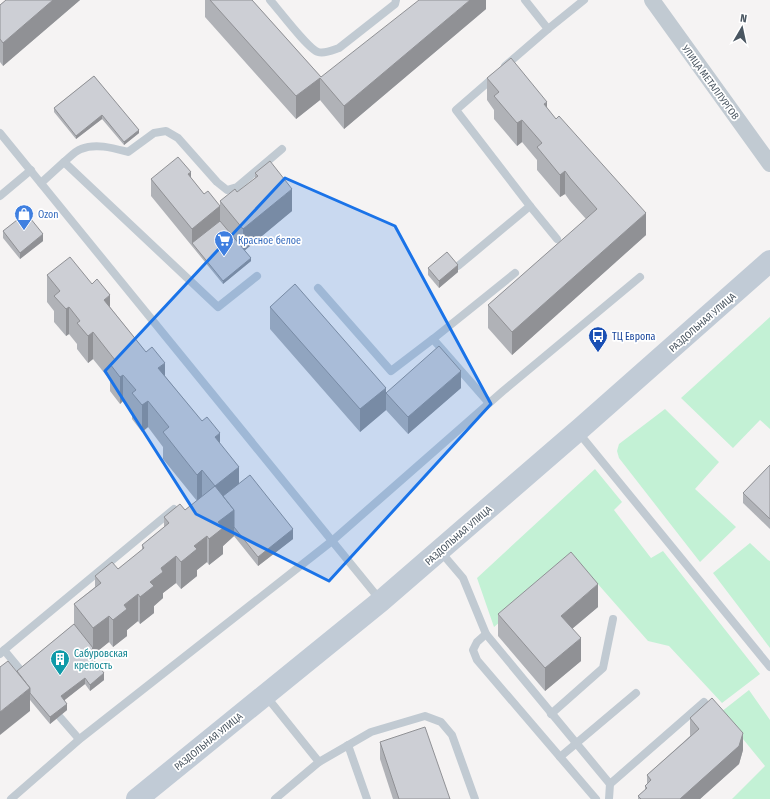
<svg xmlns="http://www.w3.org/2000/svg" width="770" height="799" font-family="'Fira Sans Condensed',sans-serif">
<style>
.green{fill:#c3f1d5}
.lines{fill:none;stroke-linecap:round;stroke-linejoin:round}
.lane{stroke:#c1cad2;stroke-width:8}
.street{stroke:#c1cad2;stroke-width:16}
.secondary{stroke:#c1cbd6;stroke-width:22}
.wall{fill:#b0b2b7}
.shaded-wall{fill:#909195}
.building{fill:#cdcfd5;stroke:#909195}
.marked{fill:#1a73e8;fill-opacity:0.2;stroke:#1a73e8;stroke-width:3;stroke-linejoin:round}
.labels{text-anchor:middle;stroke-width:3.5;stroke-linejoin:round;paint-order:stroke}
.street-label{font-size:10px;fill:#4a5661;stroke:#fff}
.shop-label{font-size:10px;fill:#366cbe;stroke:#fff;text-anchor:start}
.transit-label{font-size:10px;fill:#164399;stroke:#fff;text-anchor:start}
.culture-label{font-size:10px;fill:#0d838f;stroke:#fff;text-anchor:start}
</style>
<rect width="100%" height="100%" fill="#f5f3f3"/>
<g class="green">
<path d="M770,317V429L760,420L733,448L681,398Z"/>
<path d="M665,409L719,462L695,489L736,527L700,562L619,458L617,451L619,444Z"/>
<path d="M595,469L622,502L614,510L651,558L663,551L760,674L722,703L669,646L648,641L575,558L494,627L477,578Z"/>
<path d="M750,543L768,560L770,561V648L713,573Z"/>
<path d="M749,690L770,720V799H732L765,766L721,712Z"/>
</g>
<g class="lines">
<g class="lane">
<path d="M270,0C279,10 308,49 318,52C325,54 333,50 339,48L395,4L396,0"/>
<path d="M525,0L548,29"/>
<path d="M505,66L548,29L584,0"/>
<path d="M0,133L381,601"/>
<path d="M64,162C69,158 75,151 81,149C96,143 113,148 128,152L154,133L166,131L178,138L217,182L227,190L237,187L282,149"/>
<path d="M41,183L64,162L218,307L257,276"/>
<path d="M0,196L31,170"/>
<path d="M530,206L557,239"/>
<path d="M458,266L530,206L456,110L494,77"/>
<path d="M318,288L391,371L433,339L515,273"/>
<path d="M433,339L489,403"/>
<path d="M578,432L770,667"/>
<path d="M440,551L463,578L486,634L610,784L704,702"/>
<path d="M486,634L477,642L473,650L477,660L596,799"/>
<path d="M4,650L174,509"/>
<path d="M0,654L4,650L23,673"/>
<path d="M266,696L319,762L275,799"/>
<path d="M551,714L603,668L613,619"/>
<path d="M59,716L79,739"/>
<path d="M348,745L367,799"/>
<path d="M560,757L636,693"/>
<path d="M319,762L371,732L425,716L441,722L452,735L475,799"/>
<path d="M11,799L81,738L332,541L503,391L640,277"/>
<path d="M609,799L610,784"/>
</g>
<path class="street" d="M652,0L770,164"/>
<path class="secondary" d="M137,799L381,601L581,428L770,261"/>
</g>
<g class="wall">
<path d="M6,0H80L3,66L0,62V5Z"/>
<path d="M205,0H252L321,77L486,0V9L344,129L320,100L296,119L205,17Z"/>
<path d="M94,76L139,133L124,145L102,119L76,139L54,112V108Z"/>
<path d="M487,78L547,109L646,235L512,355L488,328V305L586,219L570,201L565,194L560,197L537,170V160L522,142L517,146L494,119V110L487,100Z"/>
<path d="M255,173L292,211L244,250L251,261L223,284L151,196V179L191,178L204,194L220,206V201L237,192L255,178Z"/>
<path d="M3,231L43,241L20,259L3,238Z"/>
<path d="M428,268L458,272L439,288L428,275Z"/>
<path d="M47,275L110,307L165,376L220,444L239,484L293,539L258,566L234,536L223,546V554L209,565L207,562L197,570V576L181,589L176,583L163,593V598L154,606V613L140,624L138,621L127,630V636L113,647L109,642L91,656L104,680L90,691L85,684L64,700L67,710L50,724L30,700V711L17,671L23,666L74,624V604L95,587V576L118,569L142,550V545L164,527V517L185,510L197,501L163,459V447L148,427L142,432L132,419V413L123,401L120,404L110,391V380L93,359L88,363L77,349V344L69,334L66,336L54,322V311L47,302Z"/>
<path d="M270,307L386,393L461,388L408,434L386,410L360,432L270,329Z"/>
<path d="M770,465V529L743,503V493Z"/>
<path d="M598,607L572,629L581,661L545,691L498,636V614Z"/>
<path d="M690,718L743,750L739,764L700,799H638V796L645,790V786L647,784V775L690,736Z"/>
<path d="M380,742L450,799H393L380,759Z"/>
</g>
<g class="shaded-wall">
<path d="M53,0H80L3,66V43Z"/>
<path d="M470,0H486V9L344,129V106Z"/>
<path d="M320,78V100L296,119V96Z"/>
<path d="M547,102V124L544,104Z"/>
<path d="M102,115V119L76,139V136Z"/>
<path d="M522,120V142L517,146V123Z"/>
<path d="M139,130V133L124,145V142Z"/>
<path d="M565,171V194L560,197V175Z"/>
<path d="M191,172V190L188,174Z"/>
<path d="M292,189V211L243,252V229Z"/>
<path d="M220,206V224L192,243V229Z"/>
<path d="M646,213V235L512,355V332Z"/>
<path d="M43,234V241L20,259V253Z"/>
<path d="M251,258V261L223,284V281Z"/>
<path d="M458,265V272L439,288V281Z"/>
<path d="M110,295V322L104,300Z"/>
<path d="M69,307V334L66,336V309Z"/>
<path d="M93,332V359L88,363V336Z"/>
<path d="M165,363V390L158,368Z"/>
<path d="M461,371V388L408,434V417Z"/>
<path d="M123,375V401L120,404V377Z"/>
<path d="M386,388V410L360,432V409Z"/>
<path d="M148,401V427L142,432V405Z"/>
<path d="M220,433V460L215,437Z"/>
<path d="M239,467V494L220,509L215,486Z"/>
<path d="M202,470V497L197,501V475Z"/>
<path d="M234,510V536L223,546V554L209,565V539L218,522Z"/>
<path d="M293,529V539L258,566V557Z"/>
<path d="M207,536V562L197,570V576L181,589V562L194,546Z"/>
<path d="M176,556V583L163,593V598L154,606V613L140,624V597L150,582L161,568Z"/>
<path d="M598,584V607L561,638V616Z"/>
<path d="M138,594V621L127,630V636L113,647V620L124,605Z"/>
<path d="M109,616V642L88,659V653L93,648V628Z"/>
<path d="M581,638V661L545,691V668Z"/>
<path d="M104,673V680L90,691V685Z"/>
<path d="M85,678V684L61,703V696Z"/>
<path d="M30,688V711L0,735V712Z"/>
<path d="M67,704V710L50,724V717Z"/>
<path d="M743,733V750L739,764L700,799H680Z"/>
</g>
<g class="building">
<path d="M6,0H53L3,43L0,39V5Z"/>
<path d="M210,0H252L321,77L419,0H470L344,106L320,78L296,96Z"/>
<path d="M511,58L547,102L544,104L556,119L559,116L646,213L512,332L488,305L597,209L570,178L565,171L560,175L537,147L542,143L522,120L517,123L494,96L499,92L487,78Z"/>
<path d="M94,76L139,130L124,142L102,115L76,136L54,108Z"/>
<path d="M178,157L191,172L188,174L204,194L208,191L220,206L192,229L151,179Z"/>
<path d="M270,161L292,189L243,229L220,201L235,189L237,192L258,176L255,173Z"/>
<path d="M26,213L43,234L20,253L3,231Z"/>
<path d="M220,221L251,258L223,281L192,243Z"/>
<path d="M447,252L458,265L439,281L428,268Z"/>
<path d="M70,257L92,284L97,279L110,295L104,300L146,352L152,347L165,363L158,368L202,421L207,417L220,433L215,437L239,467L215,486L234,510L218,522L223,528L209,539L207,536L194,546L197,549L181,562L176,556L161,568L163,572L150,582L154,586L140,597L138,594L124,605L127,609L113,620L109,616L93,628L74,604L101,583L95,576L112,562L118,569L144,548L142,545L169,523L164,517L180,504L185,510L215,486L202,470L197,475L163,432L169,427L148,401L142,405L132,393L136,390L123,375L120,377L110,364L115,360L93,332L88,336L77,323L80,321L69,307L66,309L54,296L60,291L47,275Z"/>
<path d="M295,284L386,388L360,409L270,307Z"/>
<path d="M439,346L461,371L408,417L386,393Z"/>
<path d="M770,465V519L743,493Z"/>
<path d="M250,475L293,529L258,557L234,527V510L223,496Z"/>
<path d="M571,552L598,584L561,616L581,638L545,668L498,614Z"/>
<path d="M74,624L93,648L88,653L104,673L90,685L85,678L61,696L67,704L50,717L30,693V688L17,671L23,666Z"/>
<path d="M8,661L30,688L0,712V667Z"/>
<path d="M712,698L743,733L739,746L680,799H641L638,796L647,788L645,786L651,780L647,775L699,729L690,718Z"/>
<path d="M425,727L450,799H399L380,742Z"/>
</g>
<path class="marked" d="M285,178L395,226L491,404L329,581L196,514L105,371Z"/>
<defs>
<symbol id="shop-pin" viewBox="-11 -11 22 30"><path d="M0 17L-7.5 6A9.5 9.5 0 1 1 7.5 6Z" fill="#3f7fe0" stroke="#fff"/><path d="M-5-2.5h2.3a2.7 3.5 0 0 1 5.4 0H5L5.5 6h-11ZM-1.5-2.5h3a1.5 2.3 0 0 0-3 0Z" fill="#fff"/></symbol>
<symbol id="supermarket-pin" viewBox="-11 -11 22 30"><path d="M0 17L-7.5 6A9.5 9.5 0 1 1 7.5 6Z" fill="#3f7fe0" stroke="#fff"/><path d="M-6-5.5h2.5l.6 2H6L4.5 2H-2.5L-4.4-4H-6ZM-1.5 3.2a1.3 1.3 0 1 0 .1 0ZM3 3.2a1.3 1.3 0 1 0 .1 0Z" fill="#fff"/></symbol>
<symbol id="bus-pin" viewBox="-11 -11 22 30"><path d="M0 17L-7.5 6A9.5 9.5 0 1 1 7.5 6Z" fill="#1a4fb4" stroke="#fff"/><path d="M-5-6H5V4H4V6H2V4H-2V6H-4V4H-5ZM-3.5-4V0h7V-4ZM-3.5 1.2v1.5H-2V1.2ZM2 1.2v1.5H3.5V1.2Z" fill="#fff"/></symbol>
<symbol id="building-pin" viewBox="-11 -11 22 30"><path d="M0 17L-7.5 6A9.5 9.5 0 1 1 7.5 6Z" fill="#0f9aa8" stroke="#fff"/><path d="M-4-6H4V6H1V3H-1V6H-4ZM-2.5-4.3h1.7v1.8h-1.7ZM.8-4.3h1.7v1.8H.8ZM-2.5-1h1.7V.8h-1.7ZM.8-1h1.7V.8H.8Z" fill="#fff"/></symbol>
</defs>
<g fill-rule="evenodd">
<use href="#shop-pin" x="13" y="203" width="22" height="30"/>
<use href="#supermarket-pin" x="213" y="229" width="22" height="30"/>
<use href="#bus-pin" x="587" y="325" width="22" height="30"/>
<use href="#building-pin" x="49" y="648" width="22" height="30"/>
</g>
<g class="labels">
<g class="street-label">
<text transform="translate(711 82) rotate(54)" y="4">УЛИЦА МЕТАЛЛУРГОВ</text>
<text transform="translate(702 322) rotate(-41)" y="4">РАЗДОЛЬНАЯ УЛИЦА</text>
<text transform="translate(458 535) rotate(-41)" y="4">РАЗДОЛЬНАЯ УЛИЦА</text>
<text transform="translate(208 741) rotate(-39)" y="4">РАЗДОЛЬНАЯ УЛИЦА</text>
</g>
<g class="shop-label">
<text x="38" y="218">Ozon</text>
<text x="238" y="244">Красное белое</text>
</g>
<g class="transit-label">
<text x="612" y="340">ТЦ Европа</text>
</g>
<g class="culture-label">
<text x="74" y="657">Сабуровская<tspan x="74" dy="12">крепость</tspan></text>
</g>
</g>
<g transform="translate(742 28) rotate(9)" stroke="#ffffff" stroke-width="3" paint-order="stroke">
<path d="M0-3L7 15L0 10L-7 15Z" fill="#4a5661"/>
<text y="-6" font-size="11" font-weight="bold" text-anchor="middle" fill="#4a5661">N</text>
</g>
</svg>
